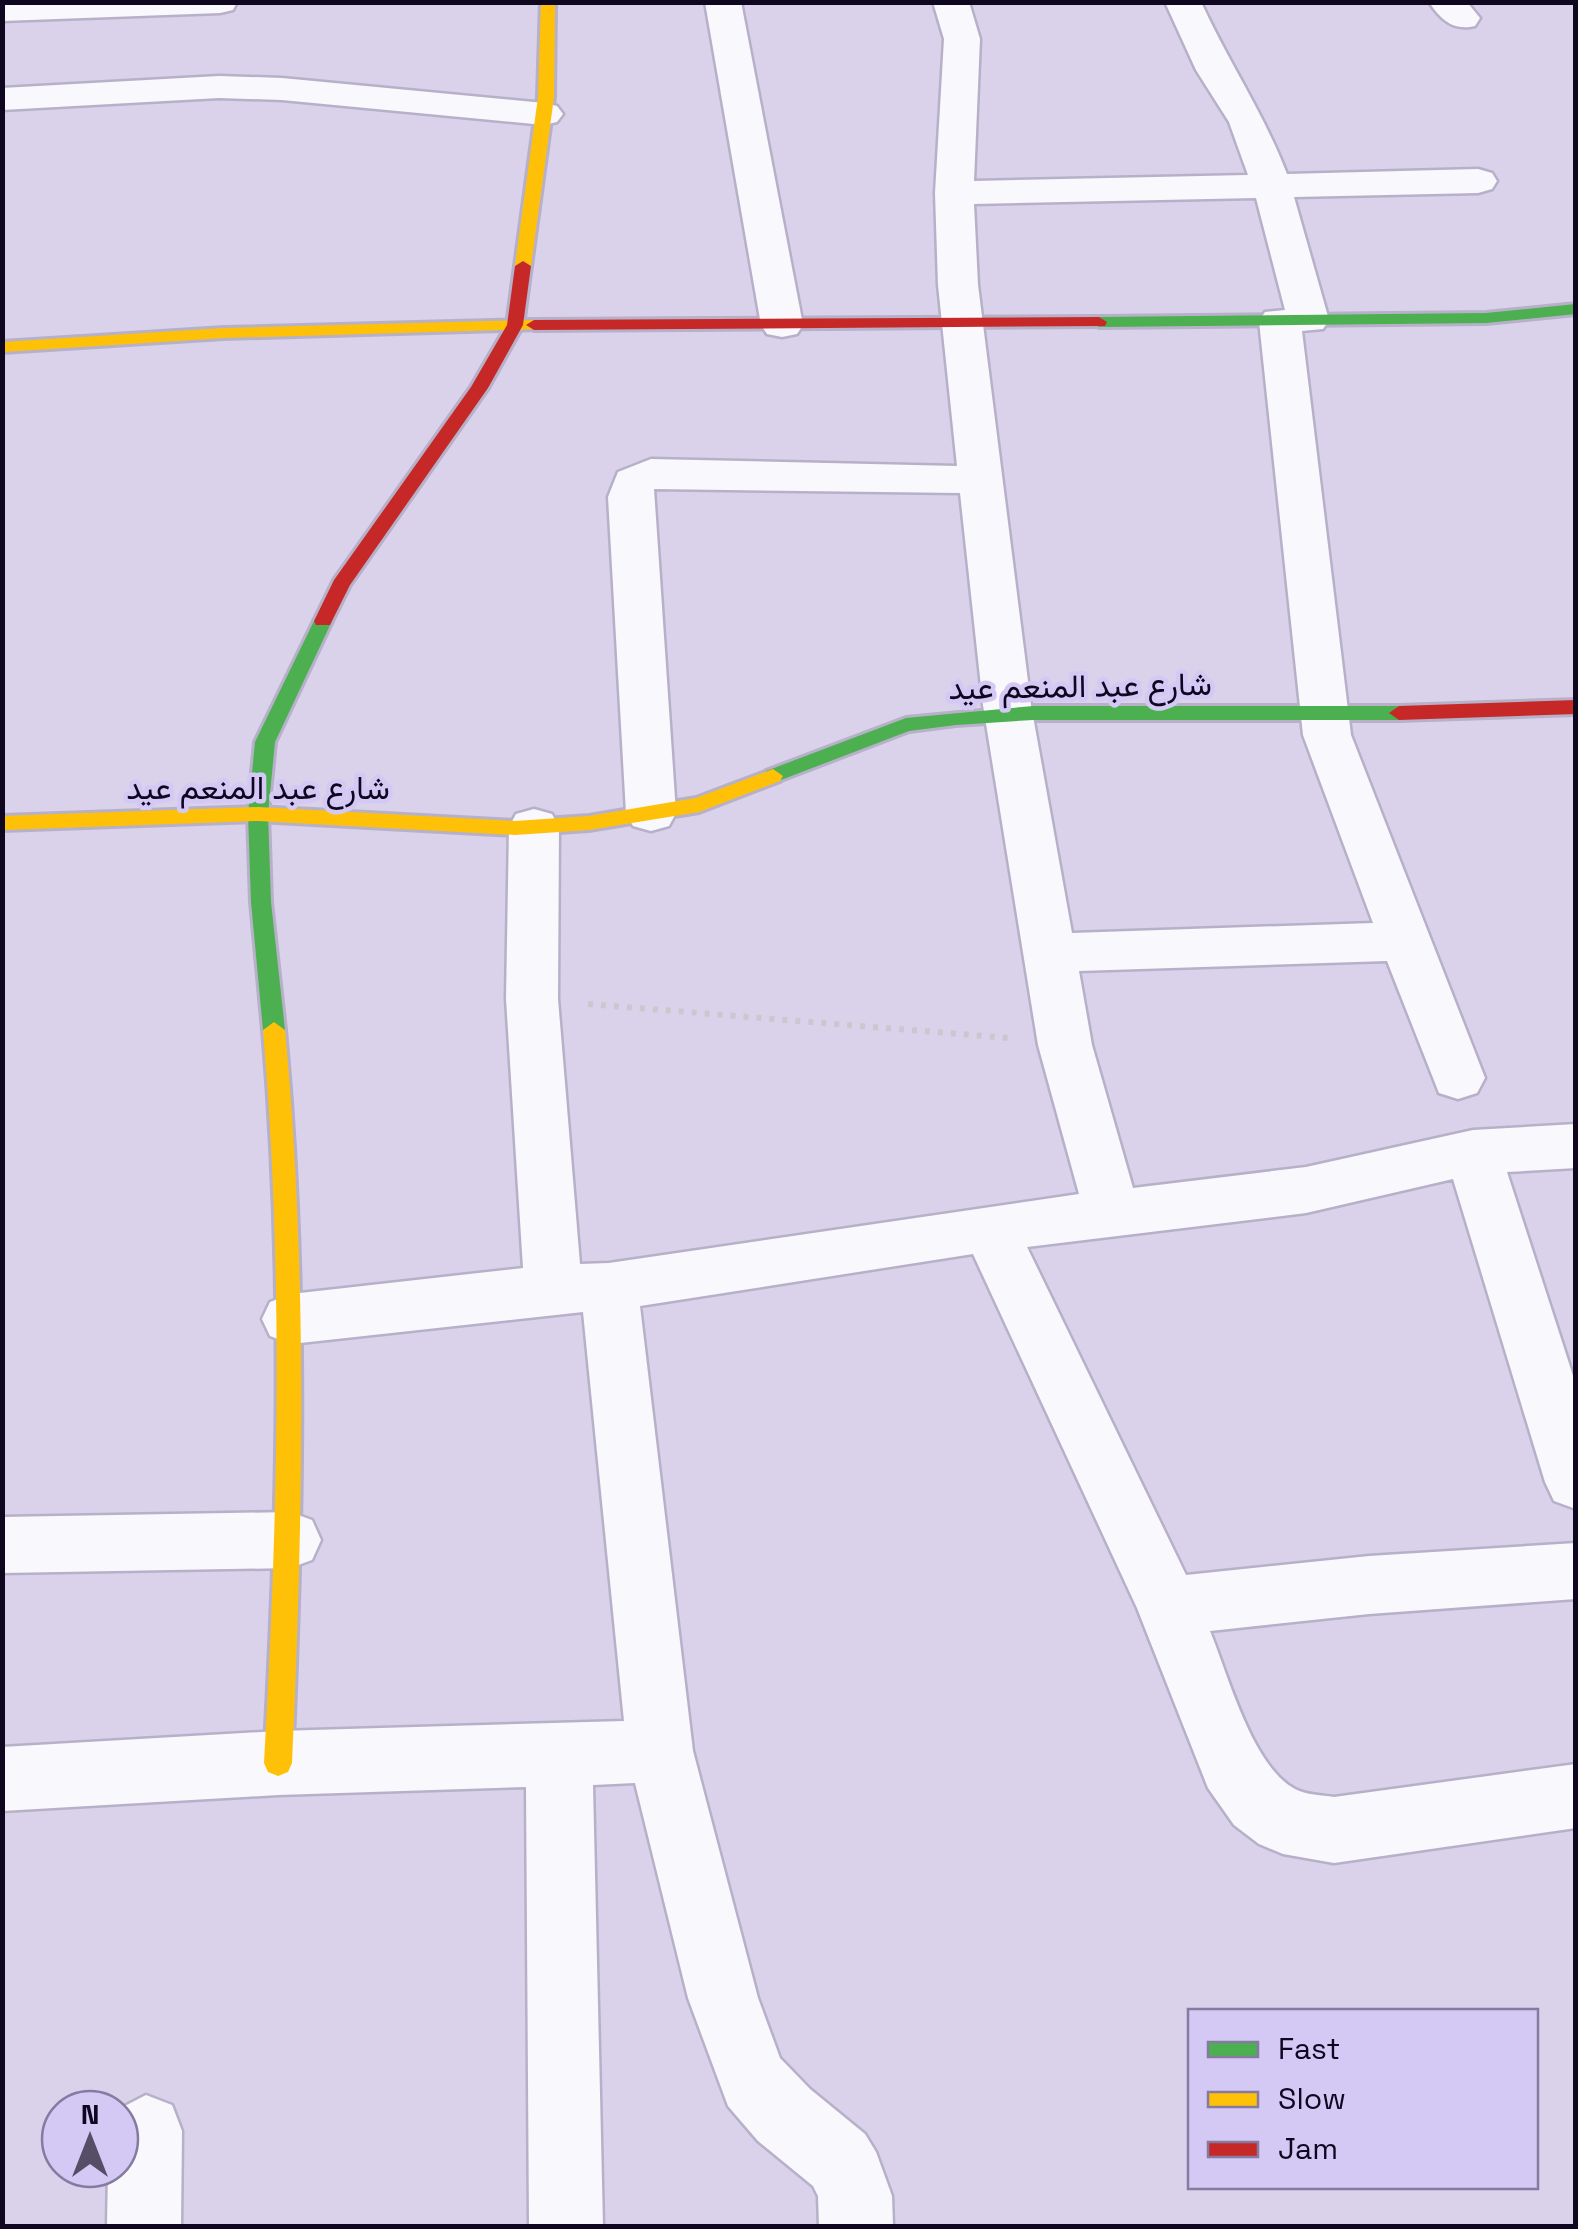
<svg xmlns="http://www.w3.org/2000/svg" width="1578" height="2229" font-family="'Space Grotesk',Vazirmatn,sans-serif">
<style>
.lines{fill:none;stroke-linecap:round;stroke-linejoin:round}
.street-casing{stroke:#b7b0c9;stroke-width:5}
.fast-casing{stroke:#b7b0c9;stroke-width:6}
.slow-casing{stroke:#b7b0c9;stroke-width:6}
.jam-casing{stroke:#b7b0c9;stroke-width:6}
.path{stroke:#cac8cf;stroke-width:6;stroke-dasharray:5 8;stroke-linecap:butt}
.street{fill:#f9f8fc;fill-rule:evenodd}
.fast{fill:#4caf50;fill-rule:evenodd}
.slow{fill:#ffc107;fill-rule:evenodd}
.jam{fill:#c62828;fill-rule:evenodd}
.labels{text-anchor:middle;stroke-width:9;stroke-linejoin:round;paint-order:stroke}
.street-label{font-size:32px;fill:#0f0620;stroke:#d4c8f5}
</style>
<rect width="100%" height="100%" fill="#d9d2ea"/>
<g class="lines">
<defs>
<g id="street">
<path d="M2,2H237L233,10L220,13L2,21Z"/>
<path d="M705,2H741L803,325L797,334L782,337L767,334L761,325Z"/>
<path d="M933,2H969L980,39L974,181L1248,175L1229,122L1196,70L1165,2H1201C1228,61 1264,114 1287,174L1478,169L1492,173L1497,181L1492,189L1478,193L1294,197L1329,320L1323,329L1302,331L1351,735L1485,1078L1477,1093L1458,1099L1439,1093L1387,961L1079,971L1092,1045L1133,1188L1306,1167L1473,1130L1576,1124V1168L1507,1172L1576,1385V1509L1554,1501L1545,1482L1453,1179L1306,1213L1027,1247L1186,1575L1369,1556L1576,1543V1599L1369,1614L1210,1631C1228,1675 1252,1766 1295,1789C1306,1795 1322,1795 1334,1797L1576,1764V1828L1334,1863L1283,1854L1259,1844L1234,1825L1208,1788L1137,1608L973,1254L640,1306L693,1751L758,1998L780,2058L810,2089L865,2134L876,2152L892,2196L893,2226H819L818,2196L813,2186L758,2141L728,2106L688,1998L635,1783L593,1785L603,2226H529L526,1787L278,1795L2,1811V1747L278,1731L624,1721L583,1312L291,1344L270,1336L262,1319L270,1302L291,1294L523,1268L506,999L509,827L516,814L534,809L552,814L559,827L558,999L580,1264L609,1263L1079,1194L1038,1045L983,705L960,493L654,489L676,813L669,826L651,831L633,826L626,813L608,497L618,472L651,459L957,466L938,285L935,193L944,39ZM1256,198L1285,310L1265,312L1259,321L1303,735L1373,923L1072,933L1031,705L978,285L974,204Z"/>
<path d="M1429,2H1467L1480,18L1475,26C1453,31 1441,20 1429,2Z"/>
<path d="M219,76L282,78L544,103L557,106L563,114L557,122L544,125L282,100L219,98L2,110V88Z"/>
<path d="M290,1512L312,1520L321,1540L312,1560L290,1568L2,1573V1517Z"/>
<path d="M146,2095L172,2105L182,2131L181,2226H107L108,2169H120L119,2109Z"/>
</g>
<g id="fast">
<path d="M1576,304V314L1486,323L1099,327L1091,322L1099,317L1486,313Z"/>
<path d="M323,615L332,621L275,742L268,814L271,902L285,1030L274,1038L263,1030L251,902L248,814L255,742L314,621Z"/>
<path d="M1033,706H1399L1409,713L1399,720H1033L956,725L909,731L773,783L763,776L766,771L906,718Z"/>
</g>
<g id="slow">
<path d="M541,2H555L554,97L531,266L523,271L515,266L538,97Z"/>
<path d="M534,320L542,325L540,329L224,338L2,352V342L224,328Z"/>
<path d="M773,769L783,776L780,781L699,812L589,830L515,835L258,821L2,830V816L258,807L515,821L589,816L696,798Z"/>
<path d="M274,1022L285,1030C308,1275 303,1518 292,1763L288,1772L278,1776L268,1772L264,1763C278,1518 284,1275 263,1030Z"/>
</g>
<g id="jam">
<path d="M523,261L531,266L523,325L488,388L350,585L330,625H316L314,621L334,580L471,387L507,325L515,266Z"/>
<path d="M1099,317L1107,322L1105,326L534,330L526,325L534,320Z"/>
<path d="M1576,700V714L1399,720L1389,713L1399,706Z"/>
</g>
</defs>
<use href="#street" class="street-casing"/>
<use href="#fast" class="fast-casing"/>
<use href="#slow" class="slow-casing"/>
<use href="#jam" class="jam-casing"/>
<path class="path" d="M588,1004L1009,1038"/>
<use href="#street" class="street"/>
<use href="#fast" class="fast"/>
<use href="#slow" class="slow"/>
<use href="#jam" class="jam"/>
</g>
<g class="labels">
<g class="street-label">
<text transform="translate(1080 686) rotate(-1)" y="11">شارع عبد المنعم عيد</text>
<text x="258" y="799">شارع عبد المنعم عيد</text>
</g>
</g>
<rect width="1578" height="2229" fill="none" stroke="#0f0620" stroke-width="10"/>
<rect x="1188" y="2009" width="350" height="180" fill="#d4c8f5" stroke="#857aa0" stroke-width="2.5"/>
<rect x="1208" y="2042" width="50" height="15" fill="#4caf50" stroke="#857aa0" stroke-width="2.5"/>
<text x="1278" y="2059" font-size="30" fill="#0f0620">Fast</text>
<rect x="1208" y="2092" width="50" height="15" fill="#ffc107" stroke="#857aa0" stroke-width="2.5"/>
<text x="1278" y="2109" font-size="30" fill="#0f0620">Slow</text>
<rect x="1208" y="2142" width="50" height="15" fill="#c62828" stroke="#857aa0" stroke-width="2.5"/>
<text x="1278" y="2159" font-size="30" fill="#0f0620">Jam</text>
<g transform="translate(90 2139)"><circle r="48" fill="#d4c8f5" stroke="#857aa0" stroke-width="2.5"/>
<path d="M0-8L18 38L0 25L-18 38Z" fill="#564d67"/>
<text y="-15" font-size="28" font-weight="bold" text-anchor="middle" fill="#0f0620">N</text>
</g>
</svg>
